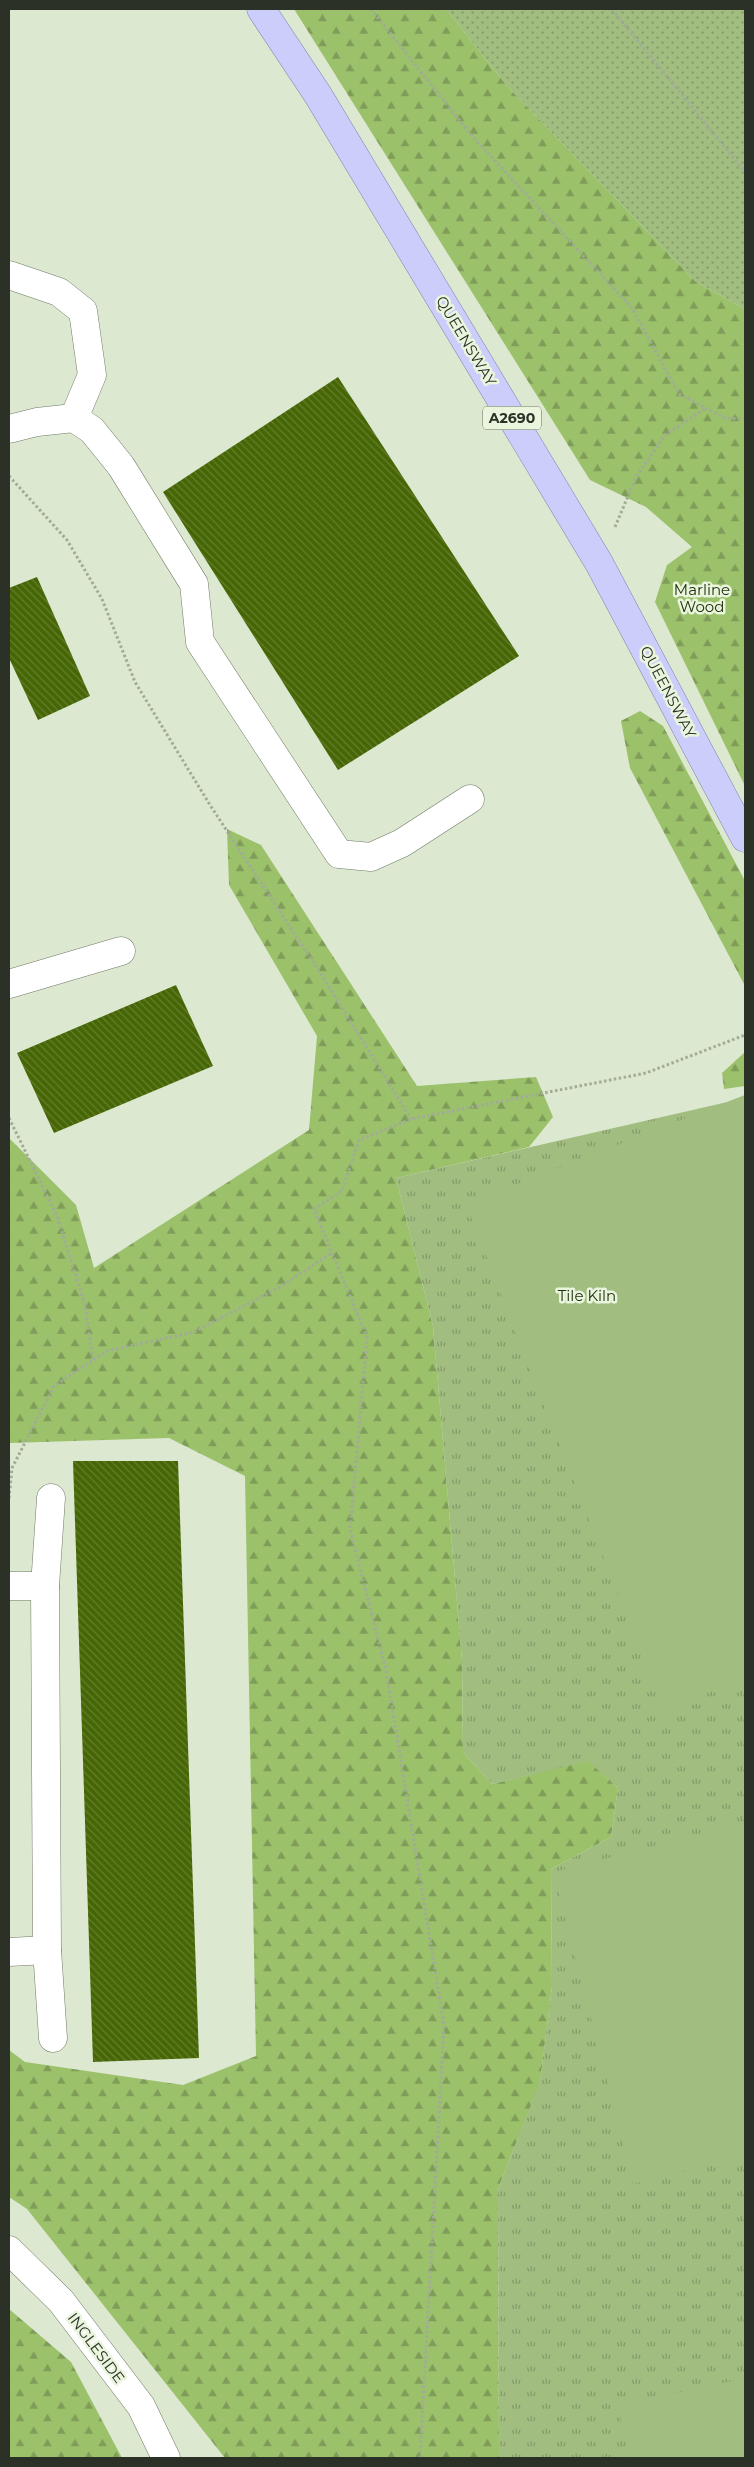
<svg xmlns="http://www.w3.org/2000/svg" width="754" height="2467" font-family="Montserrat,sans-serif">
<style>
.grass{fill:url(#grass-dots)}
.forest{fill:url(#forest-firs)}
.park{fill:url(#park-tufts)}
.pitch{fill:#a1bd80}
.building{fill:url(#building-back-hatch)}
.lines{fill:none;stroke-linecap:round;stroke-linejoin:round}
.minor-casing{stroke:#707a66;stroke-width:29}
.major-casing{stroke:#7d82b0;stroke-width:29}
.path{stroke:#a1ab98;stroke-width:3;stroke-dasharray:2.5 2.5;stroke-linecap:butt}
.minor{stroke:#fff;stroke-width:28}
.major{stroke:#cbcefb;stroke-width:28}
.labels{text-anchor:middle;stroke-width:5;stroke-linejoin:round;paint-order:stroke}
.shield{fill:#e9f5dd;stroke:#656c5e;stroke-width:1}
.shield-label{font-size:14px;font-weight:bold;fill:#2c3128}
.street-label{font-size:15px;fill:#2c3128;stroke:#e9f5dd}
.park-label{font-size:15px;fill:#22300c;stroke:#e9f5dd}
</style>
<defs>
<pattern id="grass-dots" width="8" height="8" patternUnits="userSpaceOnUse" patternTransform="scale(1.25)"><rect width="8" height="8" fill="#a1bd80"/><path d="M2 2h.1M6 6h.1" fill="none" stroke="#839a69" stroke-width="1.8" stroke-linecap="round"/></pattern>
<pattern id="forest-firs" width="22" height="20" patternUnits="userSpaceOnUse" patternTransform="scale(1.25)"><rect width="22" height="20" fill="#9bc16b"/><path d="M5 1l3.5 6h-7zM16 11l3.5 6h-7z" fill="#7f9d58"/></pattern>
<pattern id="park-tufts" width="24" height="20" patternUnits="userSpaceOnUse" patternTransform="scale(1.25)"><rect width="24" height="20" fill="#a1bd80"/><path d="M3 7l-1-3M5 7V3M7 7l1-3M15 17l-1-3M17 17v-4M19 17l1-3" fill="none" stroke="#839a69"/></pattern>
<pattern id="building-back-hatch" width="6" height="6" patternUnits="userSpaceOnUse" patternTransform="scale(1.25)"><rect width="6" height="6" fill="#456603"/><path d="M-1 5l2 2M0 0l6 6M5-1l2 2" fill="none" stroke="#647d32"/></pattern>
</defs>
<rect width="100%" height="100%" fill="#dce8d0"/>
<path class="grass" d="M446,9H745V309L696,282L507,86Z"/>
<g class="forest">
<path d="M294,9H446L507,86L696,282L745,309V786L655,602L667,565L692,547L646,507L590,480Z"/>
<path d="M640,711L663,726L745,881V986L630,768L621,721Z"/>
<path d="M227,829L261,845L417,1086L536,1077L553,1117L529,1147L396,1178L433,1326L462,1660L463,1752L492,1784L588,1760L618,1788L611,1837L551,1869L552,1986L540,2083L498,2189L499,2458H225L27,2209L9,2197V2050L25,2062L183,2085L256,2056L245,1476L169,1438L9,1443V1138L76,1205L94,1268L309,1130L317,1036L229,885Z"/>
<path d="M745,1052V1086L724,1089L722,1073Z"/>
<path d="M9,2309L71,2362L122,2458H9Z"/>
</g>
<path class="park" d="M745,1098V2458H499L498,2189L540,2082L552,1986L551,1869L611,1837L618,1788L588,1761L492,1784L463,1752L462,1660L433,1326L396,1178Z"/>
<g class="pitch">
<path d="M745,1095V1678L663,1711L466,1204Z"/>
<path d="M745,1823V2155L633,2184L554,1872Z"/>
<path d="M745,2378V2458H630L618,2406Z"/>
</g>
<g class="building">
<path d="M338,377L519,656L338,770L163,492Z"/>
<path d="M37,577L90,696L38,720L9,658V588Z"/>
<path d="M176,985L213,1066L54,1133L17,1053Z"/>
<path d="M73,1461H178L199,2058L93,2062Z"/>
</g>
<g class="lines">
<defs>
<g id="minor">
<path d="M9,275L59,292L83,311L92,375L74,418"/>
<path d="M9,429L37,422L74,418L92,430L121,466L194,584L200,642L339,854L371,857L402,843L470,799"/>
<path d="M9,984L121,951"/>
<path d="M51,1498L45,1586L47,1950L53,2038"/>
<path d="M9,1586H45"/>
<path d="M9,1952L47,1950"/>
<path d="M9,2250L61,2301L141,2406L166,2458"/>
</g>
<path id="major" d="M261,9L318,95L599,563L745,838"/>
</defs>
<use href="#minor" class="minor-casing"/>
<use href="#major" class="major-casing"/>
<g class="path">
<path d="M371,9L472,136L632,308L679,394L725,418L745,419"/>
<path d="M612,9L745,172"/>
<path d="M9,476L67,540L102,599L135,682L210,805L324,979L411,1119"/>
<path d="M615,527L636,477L665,435L706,408"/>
<path d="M9,1118L57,1216L85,1305L93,1361"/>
<path d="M9,1498L12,1468L54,1386L107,1351L194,1332L280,1287L333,1252"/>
<path d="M420,2458L444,2025L386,1670L350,1529L367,1337L314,1209L342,1191L359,1140L411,1119L646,1073L745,1035"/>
</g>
<use href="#minor" class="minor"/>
<use href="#major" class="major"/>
</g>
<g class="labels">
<rect class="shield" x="483" y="406.5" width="58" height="23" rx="4"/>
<g class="shield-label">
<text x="512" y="423">A2690</text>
</g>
<g class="street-label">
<text transform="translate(466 341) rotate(59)" y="5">QUEENSWAY</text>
<text transform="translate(668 692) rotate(62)" y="5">QUEENSWAY</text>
<text transform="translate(96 2348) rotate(53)" y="5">INGLESIDE</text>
</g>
<g class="park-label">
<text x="702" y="595">Marline<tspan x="702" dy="17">Wood</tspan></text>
<text x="587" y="1301">Tile Kiln</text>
</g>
</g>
<rect width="754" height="2467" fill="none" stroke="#2c3128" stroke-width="20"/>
</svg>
